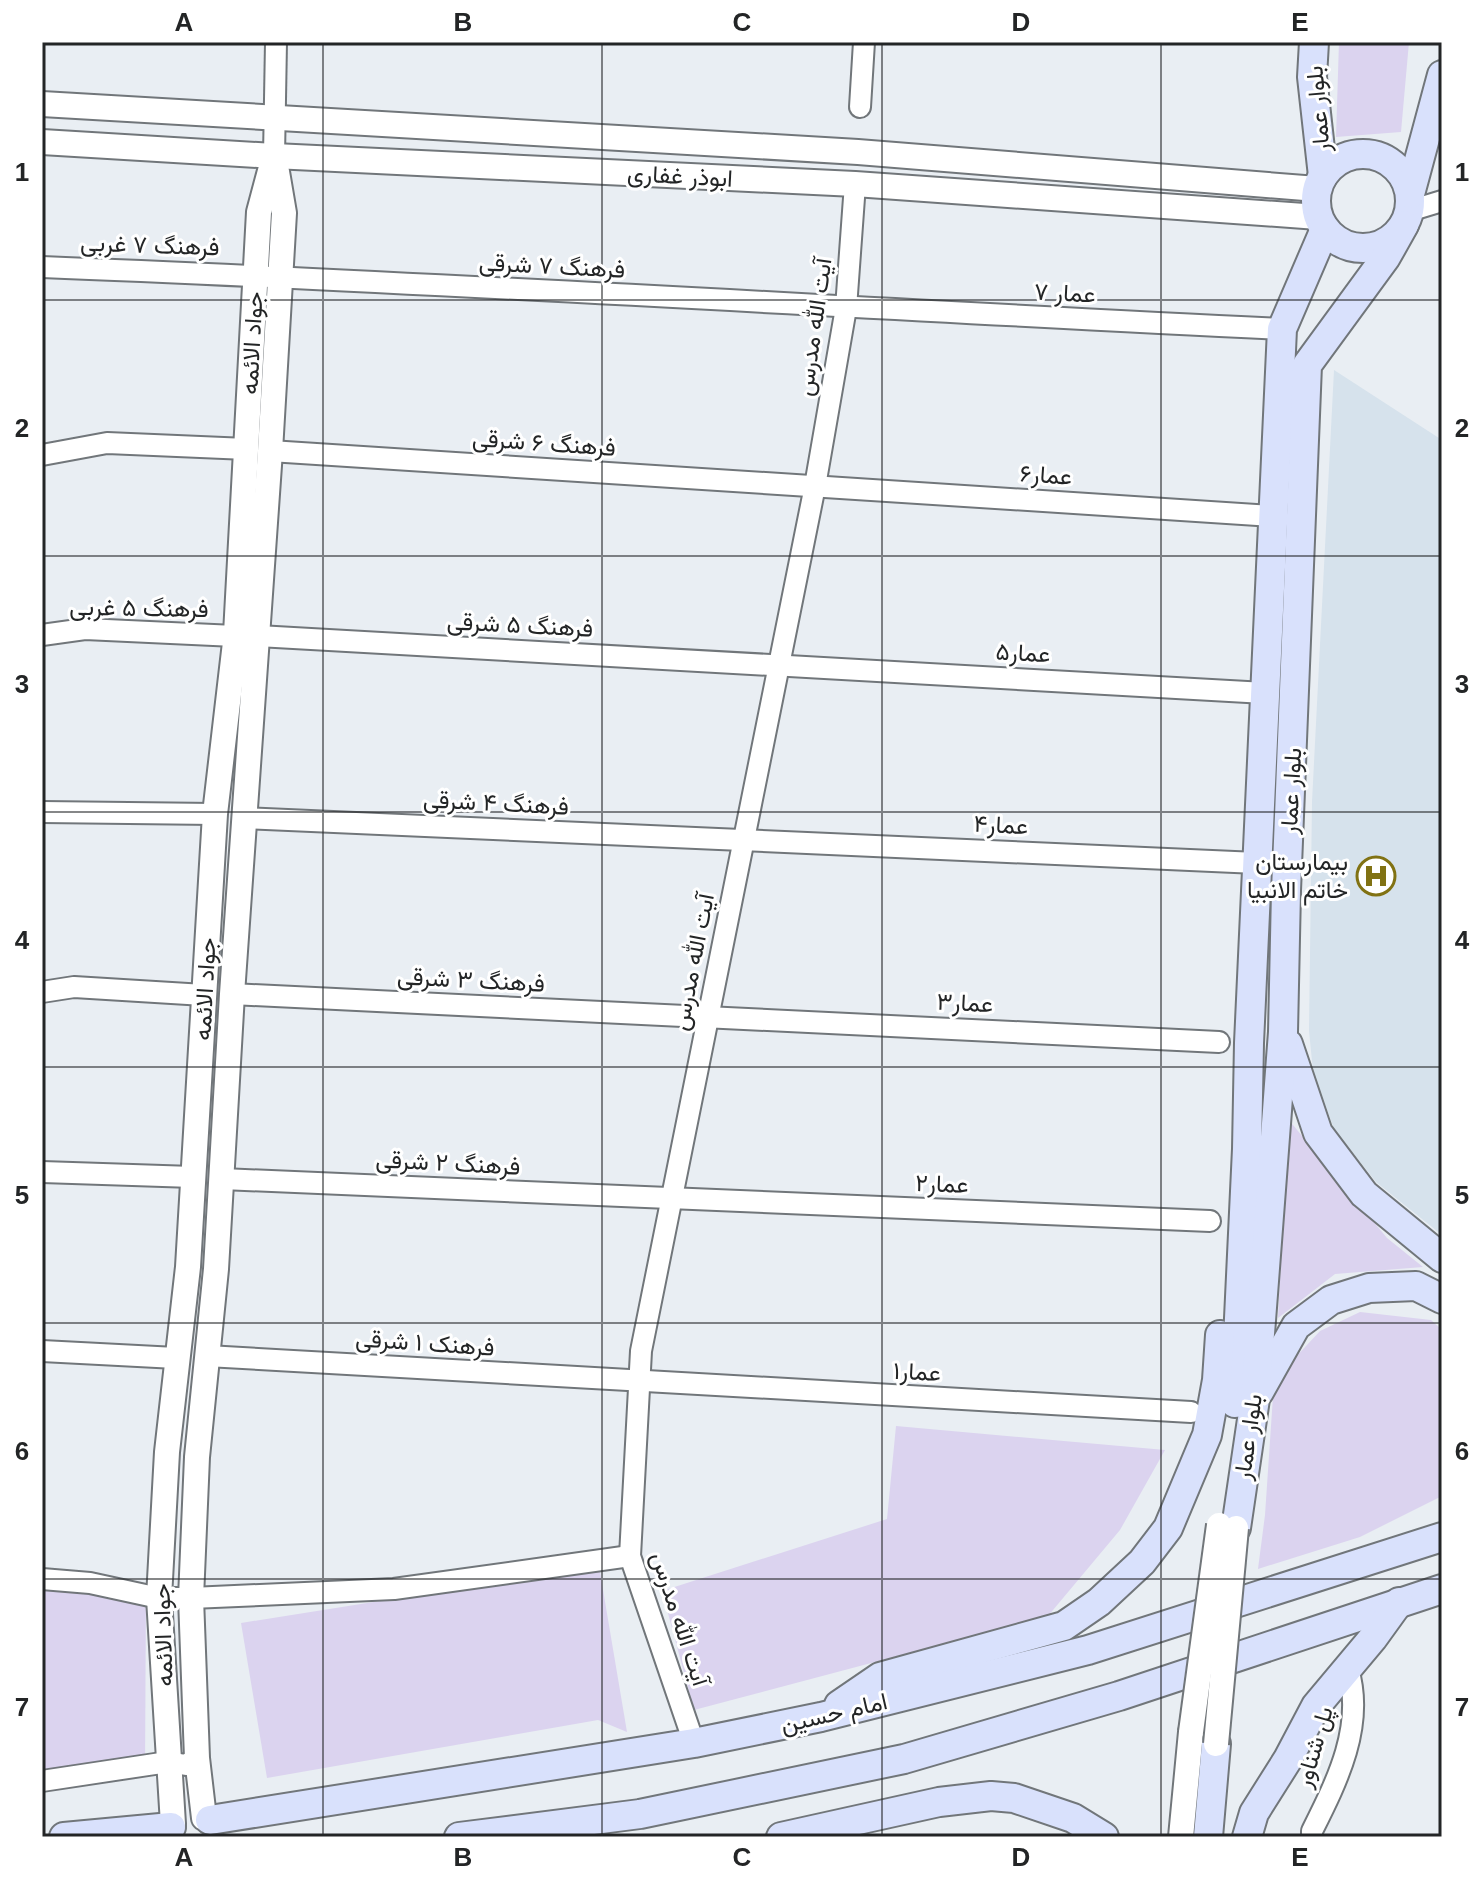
<svg xmlns="http://www.w3.org/2000/svg" width="1484" height="1879" font-family="Arial,Vazirmatn,sans-serif">
<style>
.built{fill:#d6e2ec}
.green{fill:#dbd3ef}
.lines{fill:none;stroke-linecap:round;stroke-linejoin:round}
.minor-casing{stroke:#71767a;stroke-width:24}
.tertiary-casing{stroke:#71767a;stroke-width:28}
.secondary-casing{stroke:#71767a;stroke-width:32}
.minor{stroke:#fff;stroke-width:20}
.tertiary{stroke:#fff;stroke-width:24}
.secondary{stroke:#d9e1fc;stroke-width:28}
.tertiary-bridge-casing{stroke:#71767a;stroke-width:28;stroke-linecap:butt}
.tertiary-bridge{stroke:#fff;stroke-width:24}
.grid{fill:none;stroke:#232526;stroke-width:2;stroke-opacity:0.55}
.labels{text-anchor:middle;stroke-width:6;stroke-linejoin:round;paint-order:stroke}
.street-label{font-size:24px;fill:#232526;stroke:#fff}
.poi-label{font-size:24px;fill:#232526;stroke:#fff;text-anchor:end}
.neatline{fill:none;stroke:#232526;stroke-width:3}
.grid-label{font-size:26px;text-anchor:middle;font-weight:bold;fill:#232526}
</style>
<rect width="100%" height="100%" fill="#e9eef3"/>
<path class="built" d="M1334,370L1442,440V1235L1376,1182L1334,1129L1313,1071L1309,1031L1312,802Z"/>
<g class="green">
<path d="M1339,42H1409L1401,132L1336,137Z"/>
<path d="M1288,1119L1387,1238L1423,1267L1335,1274L1278,1318Z"/>
<path d="M1360,1312L1431,1320L1442,1330V1496L1360,1537L1258,1569L1265,1515L1273,1396L1279,1375L1320,1331Z"/>
<path d="M896,1426L1165,1450L1120,1530L1048,1616L694,1710L662,1591L887,1519Z"/>
<path d="M599,1566L627,1732L598,1720L267,1778L241,1623Z"/>
<path d="M42,1583L146,1589L145,1771L42,1782Z"/>
</g>
<g class="lines">
<defs>
<g id="minor">
<path d="M860,107L864,42"/>
<path d="M274,156L276,42"/>
<path d="M1409,211L1442,201"/>
<path d="M42,267C455,283 868,309 1282,329"/>
<path d="M270,451L1273,516"/>
<path d="M42,455L107,443L247,449"/>
<path d="M42,635L85,629L235,636"/>
<path d="M258,636L1265,693"/>
<path d="M42,812L215,814"/>
<path d="M245,818L1257,863"/>
<path d="M42,992L74,987L204,995"/>
<path d="M232,994L1219,1042"/>
<path d="M42,1172L193,1177"/>
<path d="M222,1179L1210,1221"/>
<path d="M42,1351L176,1358"/>
<path d="M207,1356L1191,1412"/>
<path d="M42,1579L90,1583L159,1598H191L394,1589L630,1556"/>
<path d="M694,1743L630,1556L641,1351L815,486L846,308L855,184"/>
<path d="M42,1781L168,1762L186,1765L197,1758"/>
<path d="M1312,1837V1831C1337,1781 1365,1726 1348,1669"/>
</g>
<g id="tertiary">
<path d="M42,104L858,152L1317,189"/>
<path d="M42,142L274,156L855,184L1318,217"/>
<path d="M204,1818L197,1758L191,1598L197,1457L216,1269L232,994L270,451L284,213L276,166"/>
<path d="M173,1824L159,1598L167,1452L188,1267L215,814L236,634L259,212L274,156"/>
<path d="M1181,1837L1191,1732"/>
</g>
<g id="secondary">
<path d="M1314,42L1312,77L1323,176"/>
<circle cx="1363" cy="201" r="47"/>
<path d="M1410,194L1442,75"/>
<path d="M1288,1044L1318,1133L1364,1194L1442,1258"/>
<path d="M1259,1392L1296,1326L1331,1300L1369,1288L1416,1286L1442,1299"/>
<path d="M1235,1403L1247,1149L1249,1043L1282,329L1325,229"/>
<path d="M1236,1528L1255,1399L1283,1032L1286,891L1307,365L1386,257L1404,225"/>
<path d="M839,1705L880,1677L1064,1626L1099,1602L1142,1562L1168,1528L1207,1435L1217,1380L1220,1335"/>
<path d="M210,1820L694,1743L821,1717L1088,1650L1442,1537"/>
<path d="M64,1837L171,1827"/>
<path d="M459,1837L640,1814L904,1759L1119,1696L1442,1589"/>
<path d="M781,1837L939,1802L991,1796L1014,1798L1073,1818L1104,1837"/>
<path d="M1208,1837L1216,1744"/>
<path d="M1247,1837L1254,1813L1288,1759L1316,1706L1373,1638L1399,1602"/>
</g>
</defs>
<use href="#minor" class="minor-casing"/>
<use href="#tertiary" class="tertiary-casing"/>
<use href="#secondary" class="secondary-casing"/>
<use href="#minor" class="minor"/>
<use href="#tertiary" class="tertiary"/>
<use href="#secondary" class="secondary"/>
<defs>
<g id="tertiary-bridge">
<path d="M1191,1732L1219,1525"/>
<path d="M1216,1744L1236,1528"/>
</g>
</defs>
<use href="#tertiary-bridge" class="tertiary-bridge-casing"/>
<use href="#tertiary-bridge" class="tertiary-bridge"/>
</g>
<path class="grid" d="M323,42V1837M602,42V1837M882,42V1837M1161,42V1837M42,300H1442M42,556H1442M42,812H1442M42,1067H1442M42,1323H1442M42,1579H1442"/>
<defs>
<symbol id="hospital-ring" viewBox="-11 -11 22 22"><circle r="9.5" fill="#fff" stroke="#817213" stroke-width="1.5"/><path d="M-5-5h3v3.5h4V-5h3V5h-3V1.5h-4V5h-3Z" fill="#817213"/></symbol>
</defs>
<g fill-rule="evenodd">
<use href="#hospital-ring" x="1354" y="854" width="44" height="44"/>
</g>
<g class="labels">
<g class="street-label">
<text transform="translate(1318 109) rotate(-95)" y="8">بلوار عمار</text>
<text transform="translate(680 176) rotate(3)" y="8">ابوذر غفاری</text>
<text transform="translate(150 245) rotate(2)" y="8">فرهنگ ۷ غربی</text>
<text transform="translate(552 266) rotate(3)" y="8">فرهنگ ۷ شرقی</text>
<text transform="translate(1065 293) rotate(3)" y="8">عمار ۷</text>
<text transform="translate(814 327) rotate(-82)" y="8">آیت الله مدرس</text>
<text transform="translate(252 343) rotate(-87)" y="8">جواد الائمه</text>
<text transform="translate(544 443) rotate(4)" y="8">فرهنگ ۶ شرقی</text>
<text transform="translate(1046 475) rotate(4)" y="8">عمار۶</text>
<text transform="translate(139 608) rotate(1)" y="8">فرهنگ ۵ غربی</text>
<text transform="translate(520 625) rotate(3)" y="8">فرهنگ ۵ شرقی</text>
<text transform="translate(1023 653) rotate(3)" y="8">عمار۵</text>
<text transform="translate(1291 791) rotate(-87)" y="8">بلوار عمار</text>
<text transform="translate(496 803) rotate(3)" y="8">فرهنگ ۴ شرقی</text>
<text transform="translate(1001 825) rotate(3)" y="8">عمار۴</text>
<text transform="translate(693 962) rotate(-79)" y="8">آیت الله مدرس</text>
<text transform="translate(471 980) rotate(3)" y="8">فرهنگ ۳ شرقی</text>
<text transform="translate(205 989) rotate(-87)" y="8">جواد الائمه</text>
<text transform="translate(965 1003) rotate(3)" y="8">عمار۳</text>
<text transform="translate(448 1163) rotate(3)" y="8">فرهنگ ۲ شرقی</text>
<text transform="translate(942 1184) rotate(2)" y="8">عمار۲</text>
<text transform="translate(425 1343) rotate(4)" y="8">فرهنک ۱ شرقی</text>
<text transform="translate(917 1372) rotate(3)" y="8">عمار۱</text>
<text transform="translate(1248 1437) rotate(-82)" y="8">بلوار عمار</text>
<text transform="translate(680 1619) rotate(72)" y="8">آیت الله مدرس</text>
<text transform="translate(163 1635) rotate(-92)" y="8">جواد الائمه</text>
<text transform="translate(834 1713) rotate(-13)" y="8">امام حسین</text>
<text transform="translate(1314 1747) rotate(-74)" y="8">پل شناور</text>
</g>
<g class="poi-label">
<text x="1348" y="870">بیمارستان<tspan x="1348" dy="28">خاتم الانبیا</tspan></text>
</g>
</g>
<rect width="1484" height="1879" fill="none" stroke="#ffffff" stroke-width="88"/>
<rect x="44" y="44" width="1396" height="1791" class="neatline"/>
<g class="grid-label">
<text x="184" y="31">A</text>
<text x="463" y="31">B</text>
<text x="742" y="31">C</text>
<text x="1021" y="31">D</text>
<text x="1300" y="31">E</text>
<text x="22" y="181">1</text>
<text x="1462" y="181">1</text>
<text x="22" y="437">2</text>
<text x="1462" y="437">2</text>
<text x="22" y="693">3</text>
<text x="1462" y="693">3</text>
<text x="22" y="949">4</text>
<text x="1462" y="949">4</text>
<text x="22" y="1204">5</text>
<text x="1462" y="1204">5</text>
<text x="22" y="1460">6</text>
<text x="1462" y="1460">6</text>
<text x="22" y="1716">7</text>
<text x="1462" y="1716">7</text>
<text x="184" y="1866">A</text>
<text x="463" y="1866">B</text>
<text x="742" y="1866">C</text>
<text x="1021" y="1866">D</text>
<text x="1300" y="1866">E</text>
</g>
</svg>
